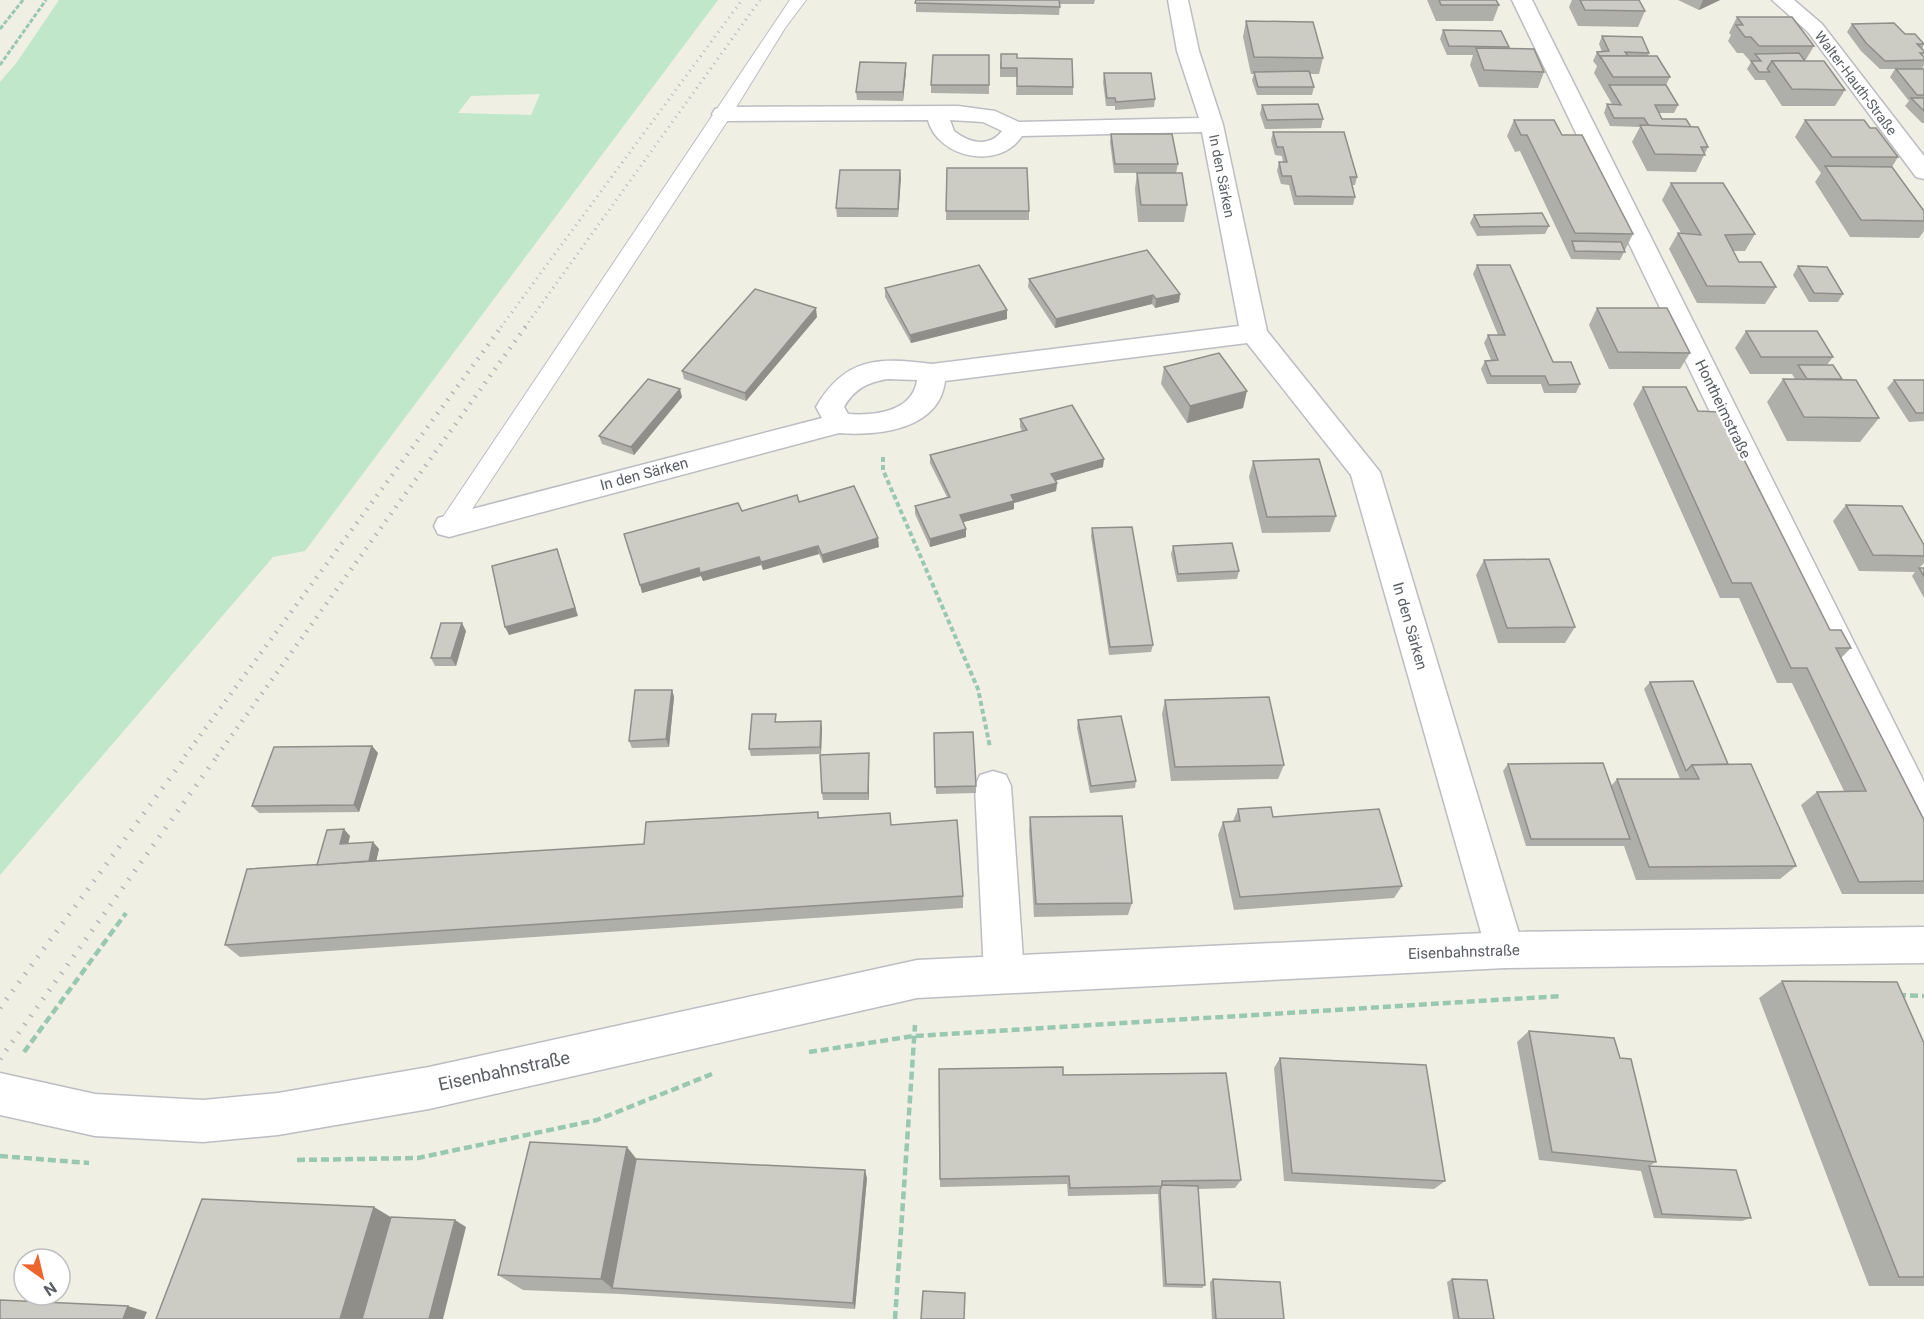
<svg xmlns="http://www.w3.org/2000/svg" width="1924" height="1319" font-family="Roboto,sans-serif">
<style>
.green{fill:#c0e7c9;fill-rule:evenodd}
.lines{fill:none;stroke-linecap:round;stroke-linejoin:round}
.service-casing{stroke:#bcbdc3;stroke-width:2}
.minor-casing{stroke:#bcbdc3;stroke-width:3}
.tertiary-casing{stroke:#bcbdc3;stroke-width:3}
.path-far2{stroke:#99c8b1;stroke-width:3;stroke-dasharray:4.5 2;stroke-linecap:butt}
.path-far1{stroke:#99c8b1;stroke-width:4;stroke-dasharray:5 3;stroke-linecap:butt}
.path{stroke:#99c8b1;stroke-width:4.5;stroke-dasharray:8 4;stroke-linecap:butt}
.service{fill:#fff;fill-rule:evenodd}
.minor{fill:#fff;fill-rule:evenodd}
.tertiary{fill:#fff;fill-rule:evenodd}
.rail-far2{stroke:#b7b7b8;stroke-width:3;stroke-dasharray:1 5;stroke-linecap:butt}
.rail-far1{stroke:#b7b7b8;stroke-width:4.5;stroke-dasharray:1.5 7;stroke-linecap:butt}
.rail{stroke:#b7b7b8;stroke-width:5;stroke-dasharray:1.5 9;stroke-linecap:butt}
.wall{fill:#afafa9}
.shaded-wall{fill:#8f8e89}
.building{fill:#cccbc4;stroke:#8f8e89;stroke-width:1.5}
.labels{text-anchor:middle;stroke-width:5;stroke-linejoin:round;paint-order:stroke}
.far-street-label{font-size:14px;fill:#5c5e65;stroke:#fff}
.street-label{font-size:15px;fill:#5c5e65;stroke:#fff}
.near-street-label{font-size:18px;fill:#5c5e65;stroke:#fff}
</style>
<rect width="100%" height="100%" fill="#efefe4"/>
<path class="green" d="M59,0H718L305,551L273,557L0,875V82L17,62ZM540,94L531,115L458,113L471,96Z"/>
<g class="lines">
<defs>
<path id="service" d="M790,0H806L785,28L732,114L457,532L449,535L441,532L437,526L441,520Z"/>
<g id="minor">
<path d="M1168,0H1188L1199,51L1223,125L1267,331L1380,472L1524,950L1519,963L1505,968L1491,963L1486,950L1351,475L1247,343L945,381C939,430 878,436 839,433L449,537L438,534L434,526L438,518L449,515L822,418L816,407C845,357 879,357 932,364L1239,326L1202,132L1022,136C999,171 938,158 928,120L723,121L715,119L712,114L715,109L723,107L958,106L995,111L1019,122L1199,118L1177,51ZM950,120L983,122L1002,131C989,148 969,143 954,131ZM888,379L917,380C913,412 874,416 848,414L844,407C854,389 868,382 888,379Z"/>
<path d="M1512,0H1532L1924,782V835L1911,830Z"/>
<path d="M1772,0H1794L1822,24L1924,156V179L1916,177L1808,32Z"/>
<path d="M993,771L1006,775L1011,786L1024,974L1018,987L1004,993L990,987L984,974L975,786L980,775Z"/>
</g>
<path id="tertiary" d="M1924,927V963L1505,968L917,998L429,1109L278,1135L203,1142L95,1136L0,1115V1073L95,1094L203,1100L278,1093L429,1067L917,960L1505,932Z"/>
</defs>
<use href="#service" class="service-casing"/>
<use href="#minor" class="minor-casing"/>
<use href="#tertiary" class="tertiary-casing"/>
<g class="path-far2">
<path d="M0,29L23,0"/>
<path d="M0,65L46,0"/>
</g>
<path class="path-far1" d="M883,457V470L978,689L990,747"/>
<g class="path">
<path d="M1898,995L1924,996"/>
<path d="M24,1052L126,913"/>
<path d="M809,1052L914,1036L1561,996"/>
<path d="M0,1156L89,1163"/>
<path d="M297,1160L418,1158L597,1120L712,1074"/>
<path d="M895,1319L915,1025"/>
</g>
<use href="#service" class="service"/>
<use href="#minor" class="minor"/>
<use href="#tertiary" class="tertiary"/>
<g class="rail-far2">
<path d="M501,327L742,0"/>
<path d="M525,327L760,0"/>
</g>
<g class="rail-far1">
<path d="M185,756L502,326"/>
<path d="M217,756L526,326"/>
</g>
<g class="rail">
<path d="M0,1008L187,755"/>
<path d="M0,1059L218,755"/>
</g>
</g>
<g class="wall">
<path d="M916,0H1095L1094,4H1060L1059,15L916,12Z"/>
<path d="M1427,0H1496L1499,5L1493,21H1436Z"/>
<path d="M1572,0H1639L1645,11L1638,27L1578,26L1569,7Z"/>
<path d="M1678,0H1720L1699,10Z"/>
<path d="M1737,17L1814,46L1805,61L1845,90L1835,106H1782L1765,80H1755L1747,69L1751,62L1743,53H1737L1728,41L1731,35L1729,33Z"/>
<path d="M1246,21L1323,58L1319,74H1310L1314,87L1312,95H1257L1252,80L1254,74H1251L1243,37Z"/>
<path d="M1852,24L1905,34L1924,44L1922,49L1924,51L1923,56L1924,57V65L1922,69H1899H1924V123H1922L1905,106L1909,101L1890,77L1895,69H1880L1861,51L1847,32Z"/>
<path d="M1443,30L1509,47L1508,49L1544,72L1538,88L1479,87L1470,65L1473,55H1447L1440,39Z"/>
<path d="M1602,36L1649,53L1648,56L1670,77L1666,85L1678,105L1674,113H1659L1662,119L1691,127L1708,147L1696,172L1647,171L1632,142L1640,127L1610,126L1604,113L1607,104H1612L1594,73L1597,66L1593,61L1597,52H1602L1599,44Z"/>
<path d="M989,55V94L931,93V85Z"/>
<path d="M1000,62L1073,87V95H1016L1017,77H1000Z"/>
<path d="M906,63V71L903,101L857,100L856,92Z"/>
<path d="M1104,73L1155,99L1154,107L1115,110V106H1106L1103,82Z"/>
<path d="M1262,105L1323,119L1321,128L1265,129L1260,114Z"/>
<path d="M1514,120L1562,135L1633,234L1620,260L1571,259L1520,151L1515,152L1507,136Z"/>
<path d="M1805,120L1870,128L1898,157L1892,167L1924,211V231L1919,238L1850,237L1815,182L1821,173L1795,137Z"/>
<path d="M1273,132L1357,177L1355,185H1352L1355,197L1353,205H1294L1289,185L1281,184L1277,171L1279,162H1283L1282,156L1275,155L1271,140Z"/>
<path d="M1111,134L1178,164L1176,173H1114L1110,142Z"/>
<path d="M947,168L1029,211V220H946Z"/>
<path d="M900,170L898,217H837L836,208Z"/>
<path d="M1137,173L1187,205L1184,222H1138L1135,189Z"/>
<path d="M1671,183L1755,234L1745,251H1733L1739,262L1776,287L1765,304L1697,303L1669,249L1678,233H1681L1662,200Z"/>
<path d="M1474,215L1549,226L1545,234L1477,236L1470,223Z"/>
<path d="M1477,265L1553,362L1580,384L1576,393H1544L1541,384H1487L1481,369L1485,361L1491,360L1484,343L1488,335H1498L1473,274Z"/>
<path d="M1798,266L1843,294L1838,302H1809L1793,275Z"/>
<path d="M1029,279L1180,294L1179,302L1155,308L1152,304L1055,328L1028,287Z"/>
<path d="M885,288L1007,319L911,343L885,297Z"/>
<path d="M1597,308L1690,353L1680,369H1609L1589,325Z"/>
<path d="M817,317L746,401L684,379L682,371Z"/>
<path d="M1746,331L1833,357L1827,365L1879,418L1860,442L1787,441L1767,402L1783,379H1795L1792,374H1750L1735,348Z"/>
<path d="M1164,367L1243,408L1187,423L1161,384Z"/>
<path d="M1894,380H1924V421L1909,422L1887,388Z"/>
<path d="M1643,387L1698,411L1830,630L1851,648L1841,658L1924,820V894H1842L1801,805L1817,792L1844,791L1792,683H1777L1739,598H1720L1633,404Z"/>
<path d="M682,397L634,455L602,444L599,436Z"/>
<path d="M1020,419L1103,467L1055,481L1057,483L1056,491L1014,503V509L963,522L966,537L930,547L915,514V506L947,497L930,463V455L1022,431L1020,427Z"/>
<path d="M1253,461L1336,516L1330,532L1262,533L1249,477Z"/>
<path d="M799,502L879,547L823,563L819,554L763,570L761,565L703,581L701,576L642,593L742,511Z"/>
<path d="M1846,505L1924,545V563L1919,568H1924V598L1912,576L1915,572L1859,571L1833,521Z"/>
<path d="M1092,528L1153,645L1151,652L1109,655L1091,536Z"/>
<path d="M1173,546L1239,571L1237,579L1177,582L1171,554Z"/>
<path d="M1484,560L1575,627L1565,643H1498L1476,575Z"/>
<path d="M466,631L456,666H435L431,658Z"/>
<path d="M1650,682L1728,764L1796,866L1780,879L1636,880L1624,846H1526L1503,771L1508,764L1611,786L1617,779H1680L1644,689Z"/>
<path d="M672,690L674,697L669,747L632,748L629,741Z"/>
<path d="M1165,700L1284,765L1278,779L1171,781L1162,714Z"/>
<path d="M1078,720L1136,781L1135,788L1090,793L1077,728Z"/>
<path d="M777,722L822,728L821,754L751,756L749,749Z"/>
<path d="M934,733L976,786V793L936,794Z"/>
<path d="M372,746L378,753L359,812L259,813L252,806Z"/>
<path d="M869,753V800H823L822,793Z"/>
<path d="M1238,809L1273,817L1402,886L1394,898L1234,910L1218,835L1223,822L1233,821Z"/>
<path d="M1030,817L1132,903L1128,915L1034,917L1029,831Z"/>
<path d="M819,818L892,825L963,896V908L240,957L225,945L350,836L348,844L373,842L379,849L376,861L644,844Z"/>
<path d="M1782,981L1924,1043V1286H1869L1759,998Z"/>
<path d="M1529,1031L1620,1058L1656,1162L1649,1166L1751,1218L1742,1221L1654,1218L1641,1171L1539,1160L1517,1042Z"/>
<path d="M1280,1058L1445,1181L1434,1189L1284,1181L1274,1068Z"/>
<path d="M1063,1075L1241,1180L1235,1188L1198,1189L1205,1285L1202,1288L1163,1287L1158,1194L1068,1196L1067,1184L940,1187V1179Z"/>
<path d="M867,1178L855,1309L620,1294L523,1290L498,1275Z"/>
<path d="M1213,1279L1284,1319H1212L1210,1282Z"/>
<path d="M1452,1279L1494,1319H1453L1447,1282Z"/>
</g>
<g class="shaded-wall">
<path d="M1703,0H1720L1699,10Z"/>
<path d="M906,63V71L903,101V92Z"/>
<path d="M900,170L901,179L898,217V209Z"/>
<path d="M1180,294L1179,302L1155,308L1156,299Z"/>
<path d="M1153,295L1152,304L1055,328L1056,319Z"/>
<path d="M816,308L817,317L746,401L745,393Z"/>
<path d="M1007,310V319L911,343L910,335Z"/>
<path d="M680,389L682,397L634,455L631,447Z"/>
<path d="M1247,391L1243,408L1187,423L1190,406Z"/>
<path d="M1104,459L1103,467L1050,482L1051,474Z"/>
<path d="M1057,483L1056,491L1014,503V509L960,523V515L1011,495Z"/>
<path d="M966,529V537L930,547V539Z"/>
<path d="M878,538L879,547L823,563L822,555Z"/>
<path d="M818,546L819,554L763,570L761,562Z"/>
<path d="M557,549L578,616L509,635L505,627Z"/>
<path d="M759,557L761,565L703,581L700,573Z"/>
<path d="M699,568L701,576L642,593L640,585Z"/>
<path d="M462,623L466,631L456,666L451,658Z"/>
<path d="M672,690L674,697L669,747L666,739Z"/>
<path d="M821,721L822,728L821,754L820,747Z"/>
<path d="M372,746L378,753L359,812L354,805Z"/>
<path d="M869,753V800L868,793Z"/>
<path d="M344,829L350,836L346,851L340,844Z"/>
<path d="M373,842L379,849L373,875L368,868Z"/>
<path d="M627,1147L643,1167L612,1288L601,1279Z"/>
<path d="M865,1170L867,1178L855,1309L853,1303Z"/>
<path d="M374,1207L404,1225L377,1319H340Z"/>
<path d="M455,1220L466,1227L443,1319H429Z"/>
<path d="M128,1306L147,1312L144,1319H123Z"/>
</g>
<g class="building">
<path d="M916,0H1059L1060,7L915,3Z"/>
<path d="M1439,0H1496L1499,5H1441Z"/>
<path d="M1580,0H1639L1645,11L1585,10Z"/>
<path d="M1737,17H1792L1814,46H1759L1751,37H1745L1736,25H1743Z"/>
<path d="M1246,21L1313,22L1323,58L1254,57Z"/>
<path d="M1894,23L1905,34H1915L1924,44H1917L1924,51V53H1920L1924,57V60L1885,61L1866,43L1852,24Z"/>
<path d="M1443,30L1501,31L1509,47L1449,46Z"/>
<path d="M1602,36L1642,37L1649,53L1625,52L1628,56H1600V57L1597,52L1609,51Z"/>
<path d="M1476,48L1534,49L1544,72L1484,70Z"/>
<path d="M1799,53L1805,61H1772L1767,69L1770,72H1759L1751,61H1761L1755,54Z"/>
<path d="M1001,54H1017V58L1072,59L1073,87L1017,86V68H1001Z"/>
<path d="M933,55H989V85H931Z"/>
<path d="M1600,56H1657L1670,77H1613Z"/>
<path d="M1772,61H1824L1845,90L1792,89Z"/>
<path d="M860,62L906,63L903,92H856Z"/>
<path d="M1896,69H1924V95H1917Z"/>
<path d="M1309,71L1314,87H1258L1254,72Z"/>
<path d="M1104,73H1151L1155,99L1116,102L1115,98H1107Z"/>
<path d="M1609,85H1666L1678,105H1655L1662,119H1686L1691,127L1649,126L1644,118H1614L1607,104L1621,105Z"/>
<path d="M1911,98H1924V111Z"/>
<path d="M1318,104L1323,119L1267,120L1262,105Z"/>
<path d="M1514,120H1554L1562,135H1582L1633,234L1575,233L1527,135H1521Z"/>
<path d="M1805,120H1864L1870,128H1876L1898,157H1832Z"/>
<path d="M1640,125L1698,127L1708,147H1701L1705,155L1655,154Z"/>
<path d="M1273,132H1344L1357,177H1350L1355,197L1296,196L1291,176H1282L1279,162H1287L1283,147H1277Z"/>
<path d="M1111,134H1172L1178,164H1115Z"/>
<path d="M1825,166L1892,167L1924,211V221L1861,220Z"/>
<path d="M947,168H1027L1029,211H946Z"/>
<path d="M840,170H900L898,209L836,208Z"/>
<path d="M1137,173H1182L1187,205H1141Z"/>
<path d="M1671,183H1723L1755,234L1725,235L1739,262H1761L1776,287L1707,286L1678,233L1701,235Z"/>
<path d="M1542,213L1549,226L1480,227L1474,215Z"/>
<path d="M1572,241L1621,242L1625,252L1575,251Z"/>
<path d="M1147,250L1180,294L1156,299L1153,295L1056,319L1029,279Z"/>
<path d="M979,265L1007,310L910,335L885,288Z"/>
<path d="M1477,265H1510L1553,362H1571L1580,384L1549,385L1545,376H1491L1485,361L1498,360L1488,335H1505Z"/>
<path d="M1798,266L1827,267L1843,294L1814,293Z"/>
<path d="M755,289L816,308L745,393L682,371Z"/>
<path d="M1597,308H1667L1690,353L1618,352Z"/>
<path d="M1746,331H1817L1833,357H1761Z"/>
<path d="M1219,353L1247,391L1190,406L1164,367Z"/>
<path d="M1798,365H1833L1842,379H1807Z"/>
<path d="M648,379L680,389L631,447L599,436Z"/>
<path d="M1783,379L1856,380L1879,418L1804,417Z"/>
<path d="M1894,380H1924V413H1916Z"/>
<path d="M1643,387H1686L1698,411L1720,412L1830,630H1841L1851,648H1836L1924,820V881L1859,882L1817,792L1866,791L1807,668H1791L1751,583H1732Z"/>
<path d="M1072,405L1104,459L1051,474L1057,483L1011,495L1014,501L960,515L966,529L930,539L915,506L950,497L930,455L1027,430L1020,419Z"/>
<path d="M1319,459L1336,516L1267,517L1253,461Z"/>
<path d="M854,486L878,538L822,555L818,546L761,562L759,557L700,573L699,568L640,585L624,534L738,503L742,511L797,495L799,502Z"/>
<path d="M1846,505L1902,506L1924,545V556L1873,555Z"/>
<path d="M1132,527L1153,645L1110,647L1092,528Z"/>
<path d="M1232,543L1239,571L1178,574L1173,546Z"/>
<path d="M557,549L575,608L505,627L492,566Z"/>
<path d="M1549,559L1575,627L1507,628L1484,560Z"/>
<path d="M1919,568H1924V576Z"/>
<path d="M441,623H462L451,658H431Z"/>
<path d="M1693,681L1728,764L1692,765L1686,771L1650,682Z"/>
<path d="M635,690H672L666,739L629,741Z"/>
<path d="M1269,697L1284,765L1175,767L1165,700Z"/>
<path d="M752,714H776L775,722L821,721L820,747L749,749Z"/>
<path d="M1121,716L1136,781L1091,786L1078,720Z"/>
<path d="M973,732L976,786L935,787L934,733Z"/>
<path d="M372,746L354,805L252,806L274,747Z"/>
<path d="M869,753L868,793H822L820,755Z"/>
<path d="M1603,763L1630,839H1531L1508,764Z"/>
<path d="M1751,764L1796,866L1649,867L1617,779H1699L1692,765Z"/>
<path d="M1271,807L1273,817L1379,809L1402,886L1240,897L1223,822L1240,821L1238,809Z"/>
<path d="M818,812V818L890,813L891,825L957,820L963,896L225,945L247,869L644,844L646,822Z"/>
<path d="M1122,816L1132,903L1036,904L1030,817Z"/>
<path d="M344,829L340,844L373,842L369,861L317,865L327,830Z"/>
<path d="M1782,981L1897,982L1924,1043V1277H1899Z"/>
<path d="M1529,1031L1614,1038L1620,1058L1631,1059L1656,1162L1552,1152Z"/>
<path d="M1280,1058L1426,1065L1445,1181L1292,1173Z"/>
<path d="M1063,1067V1075L1226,1073L1241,1180L1162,1181V1186L1070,1188L1069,1176L940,1179L939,1069Z"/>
<path d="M530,1142L627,1147L601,1279L498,1275Z"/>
<path d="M636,1159L865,1170L853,1303L612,1288Z"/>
<path d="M1649,1166L1736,1170L1751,1218L1662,1214Z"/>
<path d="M1162,1185L1198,1186L1205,1285L1166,1284L1160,1190Z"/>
<path d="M202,1199L374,1207L340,1319H156Z"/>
<path d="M391,1217L455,1220L429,1319H362Z"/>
<path d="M1213,1279L1280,1282L1284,1319H1216Z"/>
<path d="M1452,1279L1487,1280L1494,1319H1459Z"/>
<path d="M923,1291L965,1293L964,1319H921Z"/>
<path d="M0,1300L128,1306L123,1319H0Z"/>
</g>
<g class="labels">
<g class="far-street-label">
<text transform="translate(1856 83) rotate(53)" y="5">Walter-Hauth-Straße</text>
<text transform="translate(1222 176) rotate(79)" y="5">In den Särken</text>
</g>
<g class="street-label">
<text transform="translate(1723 409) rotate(64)" y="5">Hontheimstraße</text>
<text transform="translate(644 474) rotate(-15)" y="5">In den Särken</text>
<text transform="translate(1410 626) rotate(74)" y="5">In den Särken</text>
<text transform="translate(1464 952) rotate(-2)" y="5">Eisenbahnstraße</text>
</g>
<g class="near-street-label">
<text transform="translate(504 1071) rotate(-12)" y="6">Eisenbahnstraße</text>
</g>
</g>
<g transform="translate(42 1277) rotate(146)"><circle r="28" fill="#ffffff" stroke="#bebfc1" stroke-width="1.5"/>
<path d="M0-4.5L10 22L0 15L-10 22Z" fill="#ed652d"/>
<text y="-9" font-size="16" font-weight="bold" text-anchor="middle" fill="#5c5e65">N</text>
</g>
</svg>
